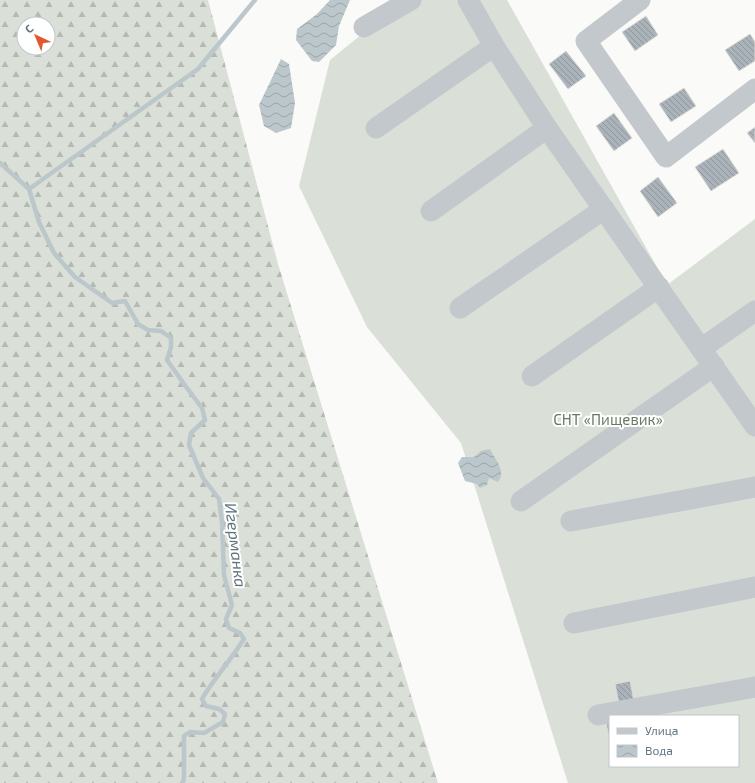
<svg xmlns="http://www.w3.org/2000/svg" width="755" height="783" font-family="'Exo 2',sans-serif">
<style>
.forest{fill:url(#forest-firs);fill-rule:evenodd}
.garden{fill:#dadfd7;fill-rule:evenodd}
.water{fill:url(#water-waves)}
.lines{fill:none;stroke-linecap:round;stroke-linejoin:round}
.stream{stroke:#bbc7cb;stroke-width:4.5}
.building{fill:url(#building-back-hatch);stroke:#dcdcda}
.minor{stroke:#c3c8cc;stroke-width:21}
.labels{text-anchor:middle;stroke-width:4;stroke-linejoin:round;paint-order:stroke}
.park-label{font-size:15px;fill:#687a64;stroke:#fff}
.water-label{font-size:16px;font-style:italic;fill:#60757c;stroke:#fff}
</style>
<defs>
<pattern id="forest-firs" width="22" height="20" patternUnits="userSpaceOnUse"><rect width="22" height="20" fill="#dadfd7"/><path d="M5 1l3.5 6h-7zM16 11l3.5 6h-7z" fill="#b4b9b4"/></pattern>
<pattern id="water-waves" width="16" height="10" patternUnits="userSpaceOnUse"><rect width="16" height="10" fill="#bbc7cb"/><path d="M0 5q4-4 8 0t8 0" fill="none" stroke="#9ca6aa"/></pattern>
<pattern id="building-back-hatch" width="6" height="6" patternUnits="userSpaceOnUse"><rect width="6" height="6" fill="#aab3b9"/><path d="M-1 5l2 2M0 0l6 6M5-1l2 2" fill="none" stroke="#8e969c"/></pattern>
</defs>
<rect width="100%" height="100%" fill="#fafaf8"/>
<path class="forest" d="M0,0H208L278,264L438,783H0ZM24,24H48V48H24Z"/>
<path class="garden" d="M404,0H507L667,285L755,219V783H568L461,443L367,327L299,186L330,60ZM610,716H738V766H610Z"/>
<g class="water">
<path d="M330,0H350L339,26L336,45L319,62L312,61L296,40L297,29L317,14Z"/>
<path d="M281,59L289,64L295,103L291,128L276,133L264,126L259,105Z"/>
<path d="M490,449C495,459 507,472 498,482L489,478L487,485L480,488L477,484L465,481L458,463L462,457H474L481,451Z"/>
</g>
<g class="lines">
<g class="stream">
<path d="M0,163L29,189L39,222L54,253L75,277L112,303L125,301L138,324L148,330L161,331L171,338V347L167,360L184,384L202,408L205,420L191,433L189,445L203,478L219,499L222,522L224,575L232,605L226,619L229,628L240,633L244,639C231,660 214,678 202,699L206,706L219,709L225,714L223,722L204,733L190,732L184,736V777L183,783"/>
<path d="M29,189L198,69L255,0"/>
</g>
</g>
<g class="building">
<path d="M646,16L658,35L635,51L622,32Z"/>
<path d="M750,34L755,42V61L739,71L725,50Z"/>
<path d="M566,51L586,76L568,89L549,64Z"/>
<path d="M684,88L696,106L671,122L659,104Z"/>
<path d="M614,113L632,138L614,151L596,126Z"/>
<path d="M755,127V143L747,133Z"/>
<path d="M723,149L739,173L711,191L695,167Z"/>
<path d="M658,177L677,203L658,217L640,191Z"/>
<path d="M630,681L634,701L619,704L615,684Z"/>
<path d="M610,722V737H609L606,723Z"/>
</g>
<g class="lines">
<g class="minor">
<path d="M468,0L494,46L547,128L755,426"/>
<path d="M640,0L586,41L666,157L755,89"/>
<path d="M364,27L411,0"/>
<path d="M376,128L494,46"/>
<path d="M431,211L547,128"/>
<path d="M460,308L604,209"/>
<path d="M702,348L755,311"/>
<path d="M532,376L659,287"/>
<path d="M521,501L714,366"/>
<path d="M571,521L755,487"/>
<path d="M574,623L755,587"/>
<path d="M598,715L755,687"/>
</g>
</g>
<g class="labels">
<g class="park-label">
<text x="608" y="425">СНТ «Пищевик»</text>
</g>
<g class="water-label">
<text transform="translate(236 545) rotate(83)" y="6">Игерманка</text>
</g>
</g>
<rect x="609" y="715" width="130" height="52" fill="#ffffff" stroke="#c1c8cd"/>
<rect x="617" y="728" width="20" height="6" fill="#c3c8cc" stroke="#c1c8cd"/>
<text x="645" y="735" font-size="12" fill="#657683">Улица</text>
<rect x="617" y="745" width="20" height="12" fill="url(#water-waves)" stroke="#c1c8cd"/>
<text x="645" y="755" font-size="12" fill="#657683">Вода</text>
<g transform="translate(36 36) rotate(316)"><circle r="19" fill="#ffffff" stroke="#c1c8cd"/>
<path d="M0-3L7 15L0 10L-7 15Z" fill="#e4572e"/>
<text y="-6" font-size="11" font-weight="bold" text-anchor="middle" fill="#657683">С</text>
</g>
</svg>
